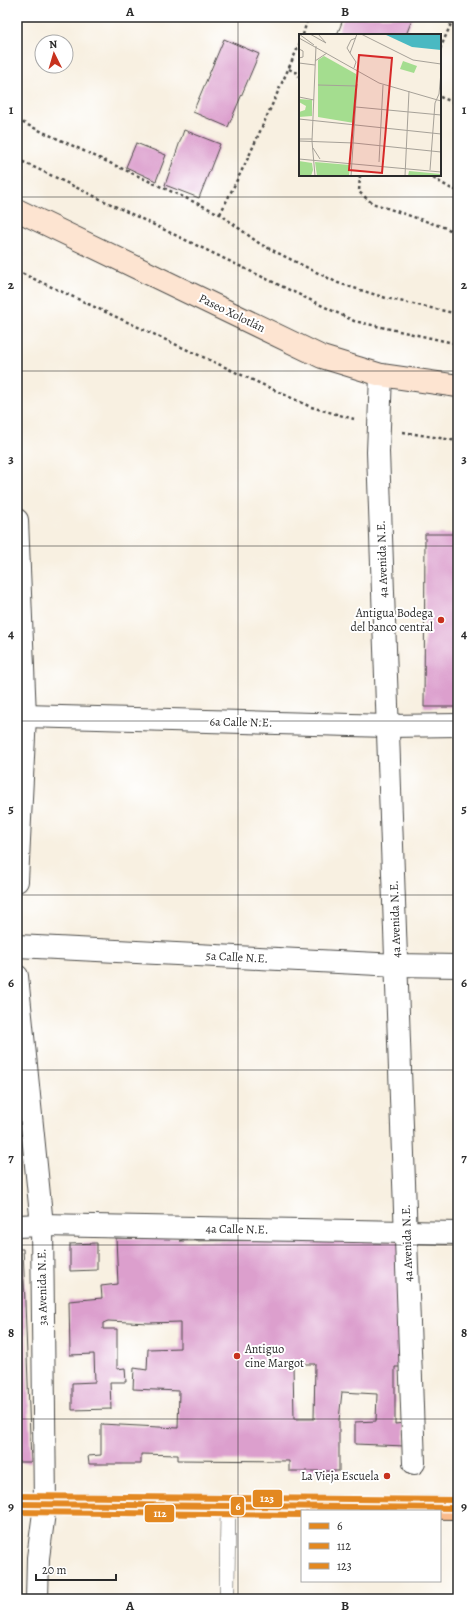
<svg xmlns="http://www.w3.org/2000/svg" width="475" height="1616" font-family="Alegreya,serif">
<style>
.building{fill:#dc9fcd;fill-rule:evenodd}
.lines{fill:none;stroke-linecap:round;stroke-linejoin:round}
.lane-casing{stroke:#4a4946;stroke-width:16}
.street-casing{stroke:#4a4946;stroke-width:24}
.secondary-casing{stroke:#4a4946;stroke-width:24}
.highway-casing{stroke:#4a4946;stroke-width:24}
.path{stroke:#4a4946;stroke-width:2.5;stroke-dasharray:3 3;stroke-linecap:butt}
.lane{stroke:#fff;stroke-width:15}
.street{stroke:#fff;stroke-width:22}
.secondary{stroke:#fde4d1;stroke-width:22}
.highway{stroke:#fabb8c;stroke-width:22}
.bus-1-casing{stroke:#fff;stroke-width:9}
.bus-2-casing{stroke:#fff;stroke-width:9}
.bus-3-casing{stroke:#fff;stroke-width:9}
.bus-1{stroke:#e38820;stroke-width:6}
.bus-2{stroke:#e38820;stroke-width:6}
.bus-3{stroke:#e38820;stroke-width:6}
.grid{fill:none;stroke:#2b2b2b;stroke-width:1;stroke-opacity:0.55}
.poi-dot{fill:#c8321e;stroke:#fff;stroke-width:1.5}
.labels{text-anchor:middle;stroke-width:4;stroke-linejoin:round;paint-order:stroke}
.street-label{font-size:12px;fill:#2b2b2b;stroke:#fff}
.poi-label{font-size:12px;fill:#2b2b2b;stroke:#fff;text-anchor:end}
.inset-road{fill:none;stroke:#a6a198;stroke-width:1}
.view{fill:#d62828;fill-opacity:0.15;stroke:#d62828;stroke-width:2}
.inset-edge{fill:none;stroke:#2b2b2b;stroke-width:2}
.line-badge{stroke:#fff;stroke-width:1.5}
.badge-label{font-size:11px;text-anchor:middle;font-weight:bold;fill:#fff}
.neatline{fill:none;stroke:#2b2b2b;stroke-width:1.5}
.grid-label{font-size:13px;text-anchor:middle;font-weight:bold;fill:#2b2b2b}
</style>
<rect width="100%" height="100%" fill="#fff"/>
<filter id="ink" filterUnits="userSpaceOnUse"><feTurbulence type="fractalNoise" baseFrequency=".025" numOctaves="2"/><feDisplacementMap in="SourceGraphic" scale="8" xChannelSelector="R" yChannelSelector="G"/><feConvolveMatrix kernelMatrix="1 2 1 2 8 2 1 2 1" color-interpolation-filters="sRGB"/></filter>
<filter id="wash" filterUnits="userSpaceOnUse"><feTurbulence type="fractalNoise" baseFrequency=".012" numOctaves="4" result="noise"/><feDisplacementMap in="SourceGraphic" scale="16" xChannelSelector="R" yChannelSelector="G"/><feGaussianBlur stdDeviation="0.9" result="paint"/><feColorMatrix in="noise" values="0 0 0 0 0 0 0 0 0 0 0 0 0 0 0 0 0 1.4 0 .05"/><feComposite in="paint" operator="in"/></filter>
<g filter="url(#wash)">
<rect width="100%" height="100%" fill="#f8f0e1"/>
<g id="blocks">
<g class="building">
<path d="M344,17H413L406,35H337Z"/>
<path d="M224,39L259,54L228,127L193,112Z"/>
<path d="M184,130L220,144L199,198L165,185Z"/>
<path d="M136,143L166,155L156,181L126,167Z"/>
<path d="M425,534H458V707H424Z"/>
<path d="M116,1238H186L180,1241L292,1240L403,1241L401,1367H395V1424L404,1423L405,1446L355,1444V1422L376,1421L377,1394L342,1392L339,1420V1471H289V1461L178,1460V1455L141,1454V1464H89L88,1456L101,1455V1424L178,1428L179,1391L133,1389L134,1368L147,1370L148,1349L180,1348V1322L149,1323L108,1321L103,1323V1329H117V1369L125,1368L126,1382H110L111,1409L72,1410V1383L95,1382L94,1354L70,1355L69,1301L102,1298L101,1286L118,1284ZM293,1364H315L314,1419H294Z"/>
<path d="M97,1243V1270L70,1271V1244Z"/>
<path d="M17,1249H23L31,1462H17Z"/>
</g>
</g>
</g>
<g filter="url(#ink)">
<use href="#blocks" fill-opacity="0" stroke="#4a4946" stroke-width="1"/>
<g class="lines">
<defs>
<path id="lane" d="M227,1589L228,1506"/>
<g id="street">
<path d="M381,375L378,452L414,1463"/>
<path d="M17,520L25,716L17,881"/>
<path d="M25,716L388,726L458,725"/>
<path d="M17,946L397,965L458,966"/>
<path d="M17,976L42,1225L45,1505L38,1558L37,1599"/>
<path d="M17,1226L42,1225L458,1233"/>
</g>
<path id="secondary" d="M17,210L322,357L381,375L458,386"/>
<path id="highway" d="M17,1504L458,1508"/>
</defs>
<use href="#lane" class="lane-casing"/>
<use href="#street" class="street-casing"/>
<use href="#secondary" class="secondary-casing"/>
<use href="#highway" class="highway-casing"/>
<g class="path">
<path d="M303,35L308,17"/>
<path d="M440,49L454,17"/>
<path d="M289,69L297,73L300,78"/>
<path d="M440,97L458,104"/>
<path d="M17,120L220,214L260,244L338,283L386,298L458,314"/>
<path d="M17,159L354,321L458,344"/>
<path d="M360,175L359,192L372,203L446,228L458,234"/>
<path d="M428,175L450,188L458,191"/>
<path d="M220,214L248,158L300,43"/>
<path d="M17,271L311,407L354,419"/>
<path d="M403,432L458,441"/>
</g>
<use href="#lane" class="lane"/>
<use href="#street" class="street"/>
<use href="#secondary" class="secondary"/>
<use href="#highway" class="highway"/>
<defs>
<path id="bus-1" d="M17,1504L458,1508"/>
<path id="bus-2" d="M17,1512L302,1515"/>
<path id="bus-3" d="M17,1496L458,1500"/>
</defs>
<use href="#bus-1" class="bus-1-casing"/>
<use href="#bus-2" class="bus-2-casing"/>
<use href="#bus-3" class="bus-3-casing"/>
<use href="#bus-1" class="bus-1"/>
<use href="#bus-2" class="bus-2"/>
<use href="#bus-3" class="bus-3"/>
</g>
</g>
<path class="grid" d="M238,17V1599M17,197H458M17,371H458M17,546H458M17,721H458M17,895H458M17,1070H458M17,1245H458M17,1419H458"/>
<g class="poi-dot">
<circle cx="441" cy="620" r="4"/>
<circle cx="237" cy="1356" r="4"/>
<circle cx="387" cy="1476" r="4"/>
</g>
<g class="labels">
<g class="street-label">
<text transform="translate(232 313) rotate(26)" y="4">Paseo Xolotlán</text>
<text transform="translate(382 559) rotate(-92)" y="4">4a Avenida N.E.</text>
<text transform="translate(241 722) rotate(1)" y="4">6a Calle N.E.</text>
<text transform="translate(395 919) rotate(-92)" y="4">4a Avenida N.E.</text>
<text transform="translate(237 957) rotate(3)" y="4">5a Calle N.E.</text>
<text transform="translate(237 1229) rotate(1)" y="4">4a Calle N.E.</text>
<text transform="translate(407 1243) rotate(-92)" y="4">4a Avenida N.E.</text>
<text transform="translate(42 1287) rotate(-91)" y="4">3a Avenida N.E.</text>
</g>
<g class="poi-label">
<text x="433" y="617">Antigua Bodega<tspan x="433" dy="14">del banco central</tspan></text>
<text x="245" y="1353" text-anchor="start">Antiguo<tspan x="245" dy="14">cine Margot</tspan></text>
<text x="379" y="1480">La Vieja Escuela</text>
</g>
</g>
<g transform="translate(299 34)">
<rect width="142" height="142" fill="#f8f0e1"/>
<path d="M25,22L57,40L55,89L19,83V26ZM104,27L118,32L115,39L101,35ZM0,65L13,66V82L0,83V78L6,76L7,72L0,68ZM0,127L13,129L14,136L12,142H0ZM16,128L51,131L50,142H18ZM110,137L142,140V142H109Z" fill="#a4dd8f"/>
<path d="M85,0H142V16L113,13Z" fill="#4ab9c2"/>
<path class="inset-road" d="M0,0L15,11M11,0L27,9L19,0M62,0L114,26L142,30M0,4L80,49L142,67M0,15L4,17V23L0,24M51,19L48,14L52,6L57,4M16,27L28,19M0,29L16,31M55,34L57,28L51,19L58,0M19,51L58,52M0,63L15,66M57,73L142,81M0,85L142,100M0,105H13M0,107L55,109L142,118M14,114L21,125M0,125L142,138M80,128L84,51M131,136L136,69L140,60L142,38M16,142L13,107L17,12M52,142L58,50M106,142L110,57"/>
<path class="view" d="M60,21L93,24L83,139L50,136Z"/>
<rect width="142" height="142" class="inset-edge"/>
</g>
<g class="line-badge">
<rect x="252" y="1489" width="31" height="19" rx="4" fill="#e38820"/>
<rect x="230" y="1496" width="15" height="20" rx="4" fill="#e38820"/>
<rect x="144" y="1504" width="31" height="19" rx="4" fill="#e38820"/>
</g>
<g class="badge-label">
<text x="267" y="1502">123</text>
<text x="238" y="1510">6</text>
<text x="160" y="1517">112</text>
</g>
<rect width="475" height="1616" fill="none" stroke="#fff" stroke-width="44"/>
<rect x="301" y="1510" width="140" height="72" fill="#ffffff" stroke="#aaaaaa"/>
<rect x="309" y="1523" width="20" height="6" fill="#e38820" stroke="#aaaaaa"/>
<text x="337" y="1530" font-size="12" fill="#2b2b2b">6</text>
<rect x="309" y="1543" width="20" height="6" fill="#e38820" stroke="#aaaaaa"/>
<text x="337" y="1550" font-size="12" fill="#2b2b2b">112</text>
<rect x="309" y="1563" width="20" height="6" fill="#e38820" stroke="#aaaaaa"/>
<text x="337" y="1570" font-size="12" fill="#2b2b2b">123</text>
<g transform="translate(54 54) rotate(355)"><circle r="19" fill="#ffffff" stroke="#aaaaaa"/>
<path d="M0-3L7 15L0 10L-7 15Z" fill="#c8321e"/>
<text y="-6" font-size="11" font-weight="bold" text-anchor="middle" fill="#2b2b2b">N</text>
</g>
<path d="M36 1574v6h80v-6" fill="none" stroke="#2b2b2b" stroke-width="2"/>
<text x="42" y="1574" font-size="12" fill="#2b2b2b" stroke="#ffffff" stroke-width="3" paint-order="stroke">20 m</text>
<rect x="22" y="22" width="431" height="1572" class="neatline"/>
<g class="grid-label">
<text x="130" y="16">A</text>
<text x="345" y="16">B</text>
<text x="11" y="114">1</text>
<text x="464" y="114">1</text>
<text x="11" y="289">2</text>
<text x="464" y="289">2</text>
<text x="11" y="463">3</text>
<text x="464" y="463">3</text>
<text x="11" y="638">4</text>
<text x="464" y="638">4</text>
<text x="11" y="813">5</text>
<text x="464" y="813">5</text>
<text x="11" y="987">6</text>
<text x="464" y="987">6</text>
<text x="11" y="1162">7</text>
<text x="464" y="1162">7</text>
<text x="11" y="1337">8</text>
<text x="464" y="1337">8</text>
<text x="11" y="1511">9</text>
<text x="464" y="1511">9</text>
<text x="130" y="1610">A</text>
<text x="345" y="1610">B</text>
</g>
</svg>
